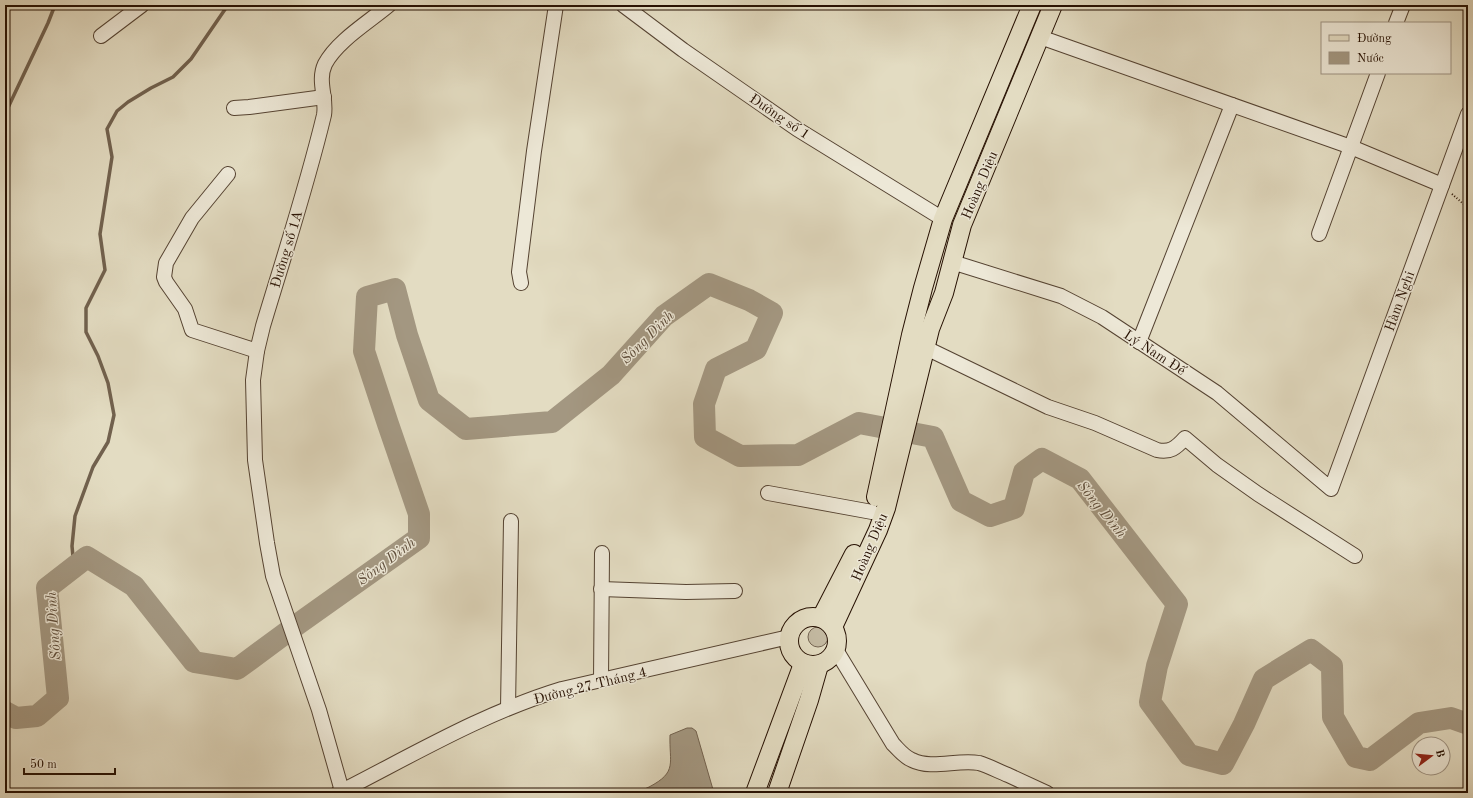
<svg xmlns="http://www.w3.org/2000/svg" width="1473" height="798" font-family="'Old Standard TT',serif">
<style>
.green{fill:#c3b9a1;stroke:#746452}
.water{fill:#a39781;stroke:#71614e}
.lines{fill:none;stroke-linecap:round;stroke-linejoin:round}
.stream{stroke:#71614e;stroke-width:3.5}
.river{stroke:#a39781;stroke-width:22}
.minor-casing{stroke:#554332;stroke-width:16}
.major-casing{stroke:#261002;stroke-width:20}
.path{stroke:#261002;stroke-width:2;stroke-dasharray:1 2;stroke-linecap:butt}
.minor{stroke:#ede8d7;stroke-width:14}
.major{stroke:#e3dcc2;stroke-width:18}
.labels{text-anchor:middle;stroke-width:3;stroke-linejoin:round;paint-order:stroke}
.street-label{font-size:14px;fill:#261002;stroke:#ede8d7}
.water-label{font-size:15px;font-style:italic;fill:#5e4d3b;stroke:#ede8d7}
</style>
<rect width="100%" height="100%" fill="#e3dcc2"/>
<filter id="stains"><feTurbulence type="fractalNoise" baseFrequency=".005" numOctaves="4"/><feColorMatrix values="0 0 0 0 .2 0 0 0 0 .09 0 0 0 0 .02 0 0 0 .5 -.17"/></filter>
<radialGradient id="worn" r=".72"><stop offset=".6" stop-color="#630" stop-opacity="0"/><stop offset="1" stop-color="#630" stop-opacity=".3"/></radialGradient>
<circle class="green" cx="818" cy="637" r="10"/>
<path class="water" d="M687,728H692L696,731L714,793H632C636,790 644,790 649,787C678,772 669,763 670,735Z"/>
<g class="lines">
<g class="stream">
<path d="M5,114L48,23L55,5"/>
<path d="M74,568L72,546L75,516L93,467L108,442L114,415L108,383L98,356L86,332V308L105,270L100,234L112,157L107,129L117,111L128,102L151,88L173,77L191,59L228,5"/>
</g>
<path class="river" d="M5,712L16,718L37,716L58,698L47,588L87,557L134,586L194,662L237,669L298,624L419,538V514L388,424L364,351L367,297L395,289L407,335L429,400L466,429L552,422L611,375L664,316L709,284L749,300L772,313L756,349L716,369L704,404L705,437L740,456L798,455L859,423L933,437L961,501L990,516L1014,508L1024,472L1042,459L1080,479L1177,604L1157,666L1150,702L1189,755L1223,764L1244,724L1264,679L1311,650L1332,666L1333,717L1356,757L1370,760L1419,723L1451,718L1468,724"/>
<defs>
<g id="minor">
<path d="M623,5L683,50L797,129L943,219"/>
<path d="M1396,23L1403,5"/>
<path d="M101,36L142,5"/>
<path d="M1040,37L1351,147L1442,185"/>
<path d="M234,108L249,107L324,97"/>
<path d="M228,174L192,218L166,263L164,277L166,282L185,309L192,330L257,351"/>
<path d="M1319,234L1378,73"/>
<path d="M952,262L1061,296L1102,317L1217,393L1331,489L1468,114"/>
<path d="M521,283L519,272L534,151L556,5"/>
<path d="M1139,342L1232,105"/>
<path d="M926,348L1048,407L1095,423L1157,450C1170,453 1176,448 1185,438L1217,465L1258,494L1355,556"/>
<path d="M768,493L872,512"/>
<path d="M601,589L686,592L735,591"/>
<path d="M836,650L893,744C899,750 904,757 912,760C932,770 957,759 979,763C989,766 998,771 1008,775C1021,781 1034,787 1047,793"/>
<path d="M601,680L602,553"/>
<path d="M508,708L511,521"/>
<path d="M342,791L319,710L273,576L267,543L255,460L253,380L257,351L263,326C284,256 307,186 324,115C327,98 317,81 325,64C337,41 369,22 389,5"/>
<path d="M338,793C411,756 483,713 562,689L789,637"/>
</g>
<g id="major">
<path d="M876,497L911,335L923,288L943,219L1032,5"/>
<circle cx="813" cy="641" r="24"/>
<path d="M821,618L854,554"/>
<path d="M833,627L878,530L886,508L930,329L944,293L962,225L1053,5"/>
<path d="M755,793L803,664"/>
<path d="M777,793L809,700L819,665"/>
</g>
</defs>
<use href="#minor" class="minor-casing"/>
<use href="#major" class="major-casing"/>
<path class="path" d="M1452,194L1468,208"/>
<use href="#minor" class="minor"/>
<use href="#major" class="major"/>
</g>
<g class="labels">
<g class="street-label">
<text transform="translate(780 116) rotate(34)" y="5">Đường số 1</text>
<text transform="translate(979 185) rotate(-67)" y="5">Hoàng Diệu</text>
<text transform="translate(286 249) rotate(-73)" y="5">Đường số 1A</text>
<text transform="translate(1399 301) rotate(-70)" y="5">Hàm Nghi</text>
<text transform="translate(1155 352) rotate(33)" y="5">Lý Nam Đế</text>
<text transform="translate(869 547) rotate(-67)" y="5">Hoàng Diệu</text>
<text transform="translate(590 685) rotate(-14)" y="5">Đường 27 Tháng 4</text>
</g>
<g class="water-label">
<text transform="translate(647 337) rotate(-45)" y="5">Sông Dinh</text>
<text transform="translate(1102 509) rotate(51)" y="5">Sông Dinh</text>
<text transform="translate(386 561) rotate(-37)" y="5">Sông Dinh</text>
<text transform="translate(53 626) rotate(-94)" y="5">Sông Dinh</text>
</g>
</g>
<rect width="1473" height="798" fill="none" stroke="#e3dcc2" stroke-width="20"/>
<rect x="6" y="6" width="1461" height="786" fill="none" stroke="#261002" stroke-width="2"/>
<rect x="10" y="10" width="1453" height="778" fill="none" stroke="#261002"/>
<rect x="1321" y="22" width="130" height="52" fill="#ede8d7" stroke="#9d9282"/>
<rect x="1329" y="35" width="20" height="6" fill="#e3dcc2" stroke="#9d9282"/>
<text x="1357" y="42" font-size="12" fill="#261002">Đường</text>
<rect x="1329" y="52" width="20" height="12" fill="#a39781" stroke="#9d9282"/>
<text x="1357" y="62" font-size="12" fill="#261002">Nước</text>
<g transform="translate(1431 756) rotate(74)"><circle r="19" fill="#ede8d7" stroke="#9d9282"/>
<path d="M0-3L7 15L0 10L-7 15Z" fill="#8f2418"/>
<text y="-6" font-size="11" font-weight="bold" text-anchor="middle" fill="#261002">B</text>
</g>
<path d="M24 768v6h91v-6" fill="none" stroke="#261002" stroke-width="2"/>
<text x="30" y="768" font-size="12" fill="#261002" stroke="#ede8d7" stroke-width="3" paint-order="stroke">50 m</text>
<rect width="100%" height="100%" filter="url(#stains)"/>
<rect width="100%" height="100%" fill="url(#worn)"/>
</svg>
